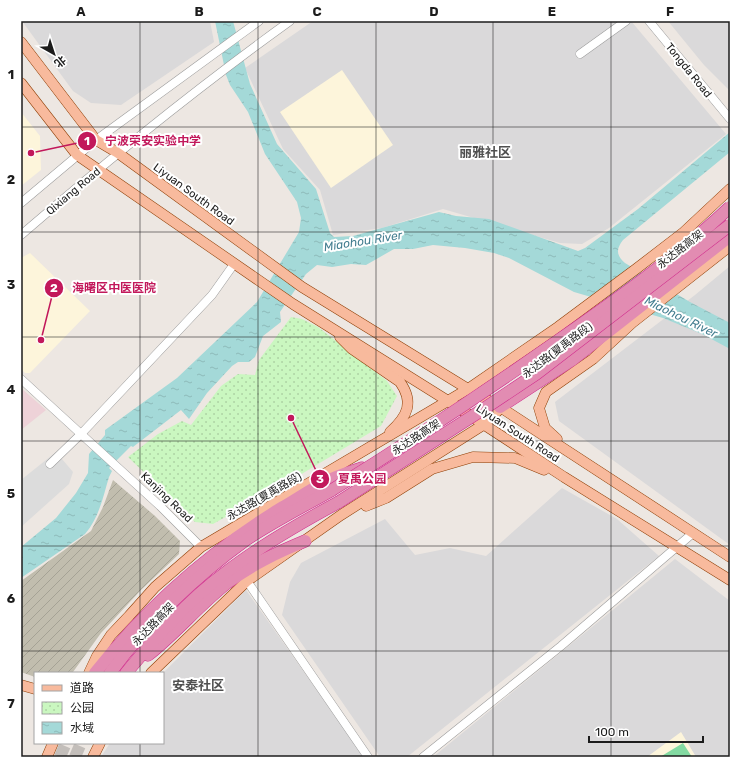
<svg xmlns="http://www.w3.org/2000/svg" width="751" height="778" font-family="Rubik,'Noto Sans SC',sans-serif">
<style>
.residential{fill:#dad9da}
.commercial{fill:#eed2d8}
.education{fill:#fdf5db}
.construction{fill:url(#construction-furrows)}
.park{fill:url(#park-dots)}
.pitch{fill:#83daa2}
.parking{fill:#dcdcdc}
.water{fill:url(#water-ripples)}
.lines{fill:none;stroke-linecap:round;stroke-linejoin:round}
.highway-tunnel{stroke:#c3beba;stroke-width:12;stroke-dasharray:12 6;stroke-linecap:butt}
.minor-casing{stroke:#9d9d9d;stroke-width:9}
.major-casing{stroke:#8f3f06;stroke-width:11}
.highway-casing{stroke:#d02b8d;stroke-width:13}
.minor{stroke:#fff;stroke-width:8}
.major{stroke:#f8ba9d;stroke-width:10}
.highway{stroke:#e28cb2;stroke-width:12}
.highway-bridge-casing{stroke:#d02b8d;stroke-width:13;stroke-linecap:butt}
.highway-bridge{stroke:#e28cb2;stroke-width:12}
.grid{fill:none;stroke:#1c1c1c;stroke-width:1;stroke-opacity:0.55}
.labels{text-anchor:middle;stroke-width:4;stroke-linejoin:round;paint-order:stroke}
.street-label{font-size:11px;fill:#1c1c1c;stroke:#fff}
.water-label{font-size:12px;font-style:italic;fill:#447e90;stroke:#fff}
.quarter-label{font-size:13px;font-weight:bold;fill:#4f4f4f;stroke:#fff}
.leader{fill:none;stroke:#c2185b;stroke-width:1.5}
.callout-dot{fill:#c2185b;stroke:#fff;stroke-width:1.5}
.mark-label{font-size:12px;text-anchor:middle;font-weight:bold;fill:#fff}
.callout-label{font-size:12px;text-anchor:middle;font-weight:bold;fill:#c2185b;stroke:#fff;stroke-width:4;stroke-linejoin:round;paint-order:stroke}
.neatline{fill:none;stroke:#1c1c1c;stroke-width:1.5}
.grid-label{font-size:13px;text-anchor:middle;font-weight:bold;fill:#1c1c1c}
</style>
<defs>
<pattern id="construction-furrows" width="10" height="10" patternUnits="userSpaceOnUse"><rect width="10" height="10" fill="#c1bdae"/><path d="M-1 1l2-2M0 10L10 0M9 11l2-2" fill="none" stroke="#a5a295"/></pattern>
<pattern id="park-dots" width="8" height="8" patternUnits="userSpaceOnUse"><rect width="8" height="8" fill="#caf7c0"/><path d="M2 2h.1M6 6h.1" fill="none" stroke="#add3a4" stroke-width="1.8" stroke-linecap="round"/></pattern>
<pattern id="water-ripples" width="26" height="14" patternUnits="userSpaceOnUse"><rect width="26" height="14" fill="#a4d9d8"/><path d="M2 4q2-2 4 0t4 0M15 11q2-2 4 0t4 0" fill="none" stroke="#8dbab9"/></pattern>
</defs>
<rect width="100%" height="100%" fill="#ede7e2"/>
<g class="residential">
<path d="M22,21H210L214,42L121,105L91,103L73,91Z"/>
<path d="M313,21H631L726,134L609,228L582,244L560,243L443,209L382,228L333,235L320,190L283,149L245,68Z"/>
<path d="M668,21H730V91L704,65Z"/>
<path d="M730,266V545L559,421L555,402L695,295Z"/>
<path d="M562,488L617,519L659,556L407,757H380L282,615L290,582L301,563L385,519L415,555L450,548L486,556Z"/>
<path d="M675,559L730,601V757H696L681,733L647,757H433Z"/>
<path d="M246,590L364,757H101L110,743H163V673Z"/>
</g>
<path class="commercial" d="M21,388L46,410L21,430Z"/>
<g class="education">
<path d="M342,70L393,145L331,188L280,112Z"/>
<path d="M21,112L40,136L41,170L21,186Z"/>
<path d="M30,253L90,311L30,373H25L21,369V258Z"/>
<path d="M681,732L696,757H647Z"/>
</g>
<path class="construction" d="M113,480L155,516L180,541L179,554L141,590L101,633L73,672L35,673V677L21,672V581L91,531L103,507Z"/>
<path class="park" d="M291,317L302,319L318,327L387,381L397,396L381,426L290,481L213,524L195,522L128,457L158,434L182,421L191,425L221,386L238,374L255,375L259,360Z"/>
<path class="pitch" d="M683,743L692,757H660Z"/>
<path class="parking" d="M56,452L73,472L69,484L21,527V480Z"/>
<path class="water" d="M215,21H233L250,84L277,144L316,189L330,233L334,237L353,236L439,212L456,216L489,219L578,251L585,248L638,209L730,132V152L623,240C616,249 616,255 625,263L690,302L730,323V349L702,334L663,318L574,292L509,258L494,253L465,248L433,245L413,249H394L366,265L351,264L332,267L317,265L306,274L280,312L281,322L263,336L255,357L249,362H238L232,366L207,393L189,419L181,410L133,447L131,446L109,468L112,471L109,477C103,497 99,518 85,534L21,578V547L56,518L76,493L88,473L89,454L105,435V430L177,378L257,302L299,232L301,218L297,202L265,154L248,112L230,85L226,75Z"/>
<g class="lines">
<g class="highway-tunnel">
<path d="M60,757L66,743"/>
<path d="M75,757L81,743"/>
</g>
<defs>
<g id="minor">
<path d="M649,21L730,119"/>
<path d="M580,54L626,21"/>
<path d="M21,203L96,140L259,21"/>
<path d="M21,235C108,160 197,88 290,21"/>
<path d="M21,379L81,434L212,295L234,264"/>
<path d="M50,464L81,434L160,506L201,547"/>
<path d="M247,581L368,757"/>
<path d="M423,757L561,646L693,533"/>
</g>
<g id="major">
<path d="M21,42L96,140L118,153L302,287L468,389L500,407L730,557"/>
<path d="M21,83L77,155L293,304L448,401L564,477L730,580"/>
<path d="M340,337L352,349L400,382C414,402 408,416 390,432"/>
<path d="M557,439L545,428L539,408L546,392L593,359L632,323L730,246"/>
<path d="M366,506L386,498L432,469L473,457L515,458L544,470"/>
<path d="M89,673L97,656L111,635L129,616L155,587L201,547L468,389L558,327L636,269L684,232L730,189"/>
<path d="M151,673L247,581L341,515L483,425L505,404"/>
<path d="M21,685L35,689"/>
<path d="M47,757L53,743"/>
<path d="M93,757L100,743"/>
</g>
<g id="highway">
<path d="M500,407L572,360L730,236"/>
<path d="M148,655C176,633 199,605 227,583C253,564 276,553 305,541"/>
<path d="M95,673C149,605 209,552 283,507C297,499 311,489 325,482C336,476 350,472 362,468"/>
<path d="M110,673C148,622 196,576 247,539C274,521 304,506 332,490"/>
<path d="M126,673C156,637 187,601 225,573C260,546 300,523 339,502"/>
</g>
</defs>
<use href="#minor" class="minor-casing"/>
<use href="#major" class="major-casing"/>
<use href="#highway" class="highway-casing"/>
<use href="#minor" class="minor"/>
<use href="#major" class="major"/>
<use href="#highway" class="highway"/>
<defs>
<g id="highway-bridge">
<path d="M332,490C408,443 483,393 556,342C616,300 677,257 730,207"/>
<path d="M339,502L482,410L536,374L730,225"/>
</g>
</defs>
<use href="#highway-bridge" class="highway-bridge-casing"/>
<use href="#highway-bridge" class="highway-bridge"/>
</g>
<path class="grid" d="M140,21V673M258,21V757M376,21V757M493,21V757M611,21V757M21,127H730M21,232H730M21,337H730M21,441H730M21,546H730M21,651H730M140,743V757"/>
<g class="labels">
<g class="street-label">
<text transform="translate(689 70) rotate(51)" y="4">Tongda Road</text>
<text transform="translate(73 191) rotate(-40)" y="4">Qixiang Road</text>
<text transform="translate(194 194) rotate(36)" y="4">Liyuan South Road</text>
<text transform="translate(680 249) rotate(-38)" y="4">永达路高架</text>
<text transform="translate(557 350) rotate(-37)" y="4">永达路(夏禹路段)</text>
<text transform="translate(518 433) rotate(33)" y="4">Liyuan South Road</text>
<text transform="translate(416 437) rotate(-33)" y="4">永达路高架</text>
<text transform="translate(264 496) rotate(-30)" y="4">永达路(夏禹路段)</text>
<text transform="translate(167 497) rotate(44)" y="4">Kanjing Road</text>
<text transform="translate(153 624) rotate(-46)" y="4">永达路高架</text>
</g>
<g class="water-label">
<text transform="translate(363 241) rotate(-9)" y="4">Miaohou River</text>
<text transform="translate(681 317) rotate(26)" y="4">Miaohou River</text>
</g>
<g class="quarter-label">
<text x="485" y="157">丽雅社区</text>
<text x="198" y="690">安泰社区</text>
</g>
</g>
<path class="leader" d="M31 153L87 141M41 340L54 288M291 418L320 479"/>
<g class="callout-dot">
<circle cx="31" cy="153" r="4"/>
<circle cx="41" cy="340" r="4"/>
<circle cx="291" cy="418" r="4"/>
<circle cx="87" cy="141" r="10"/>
<circle cx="54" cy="288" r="10"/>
<circle cx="320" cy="479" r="10"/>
</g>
<g class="mark-label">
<text x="87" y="145">1</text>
<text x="54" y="292">2</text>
<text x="320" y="483">3</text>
</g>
<g class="callout-label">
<text x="153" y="145">宁波荣安实验中学</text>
<text x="114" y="292">海曙区中医医院</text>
<text x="362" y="483">夏禹公园</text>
</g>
<rect width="751" height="778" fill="none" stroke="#ffffff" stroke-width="44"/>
<rect x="34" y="672" width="130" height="72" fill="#ffffff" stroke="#a4a4a4"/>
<rect x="42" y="685" width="20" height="6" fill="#f8ba9d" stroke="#a4a4a4"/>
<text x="70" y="692" font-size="12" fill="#1c1c1c">道路</text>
<rect x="42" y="702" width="20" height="12" fill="url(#park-dots)" stroke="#a4a4a4"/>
<text x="70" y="712" font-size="12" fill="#1c1c1c">公园</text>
<rect x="42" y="722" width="20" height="12" fill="url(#water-ripples)" stroke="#a4a4a4"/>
<text x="70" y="732" font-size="12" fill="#1c1c1c">水域</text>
<g transform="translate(54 54) rotate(141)" stroke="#ffffff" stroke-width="3" paint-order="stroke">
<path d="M0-3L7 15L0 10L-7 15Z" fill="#1c1c1c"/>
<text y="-6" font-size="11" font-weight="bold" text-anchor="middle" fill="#1c1c1c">北</text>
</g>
<path d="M589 736v6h114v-6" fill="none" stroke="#1c1c1c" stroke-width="2"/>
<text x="595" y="736" font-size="12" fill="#1c1c1c" stroke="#ffffff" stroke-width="3" paint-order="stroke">100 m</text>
<rect x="22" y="22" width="707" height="734" class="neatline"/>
<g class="grid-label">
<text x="81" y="16">A</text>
<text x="199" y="16">B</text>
<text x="317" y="16">C</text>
<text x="434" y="16">D</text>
<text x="552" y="16">E</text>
<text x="670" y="16">F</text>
<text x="11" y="79">1</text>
<text x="11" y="184">2</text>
<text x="11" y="289">3</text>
<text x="11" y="394">4</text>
<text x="11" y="498">5</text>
<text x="11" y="603">6</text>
<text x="11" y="708">7</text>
</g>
</svg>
